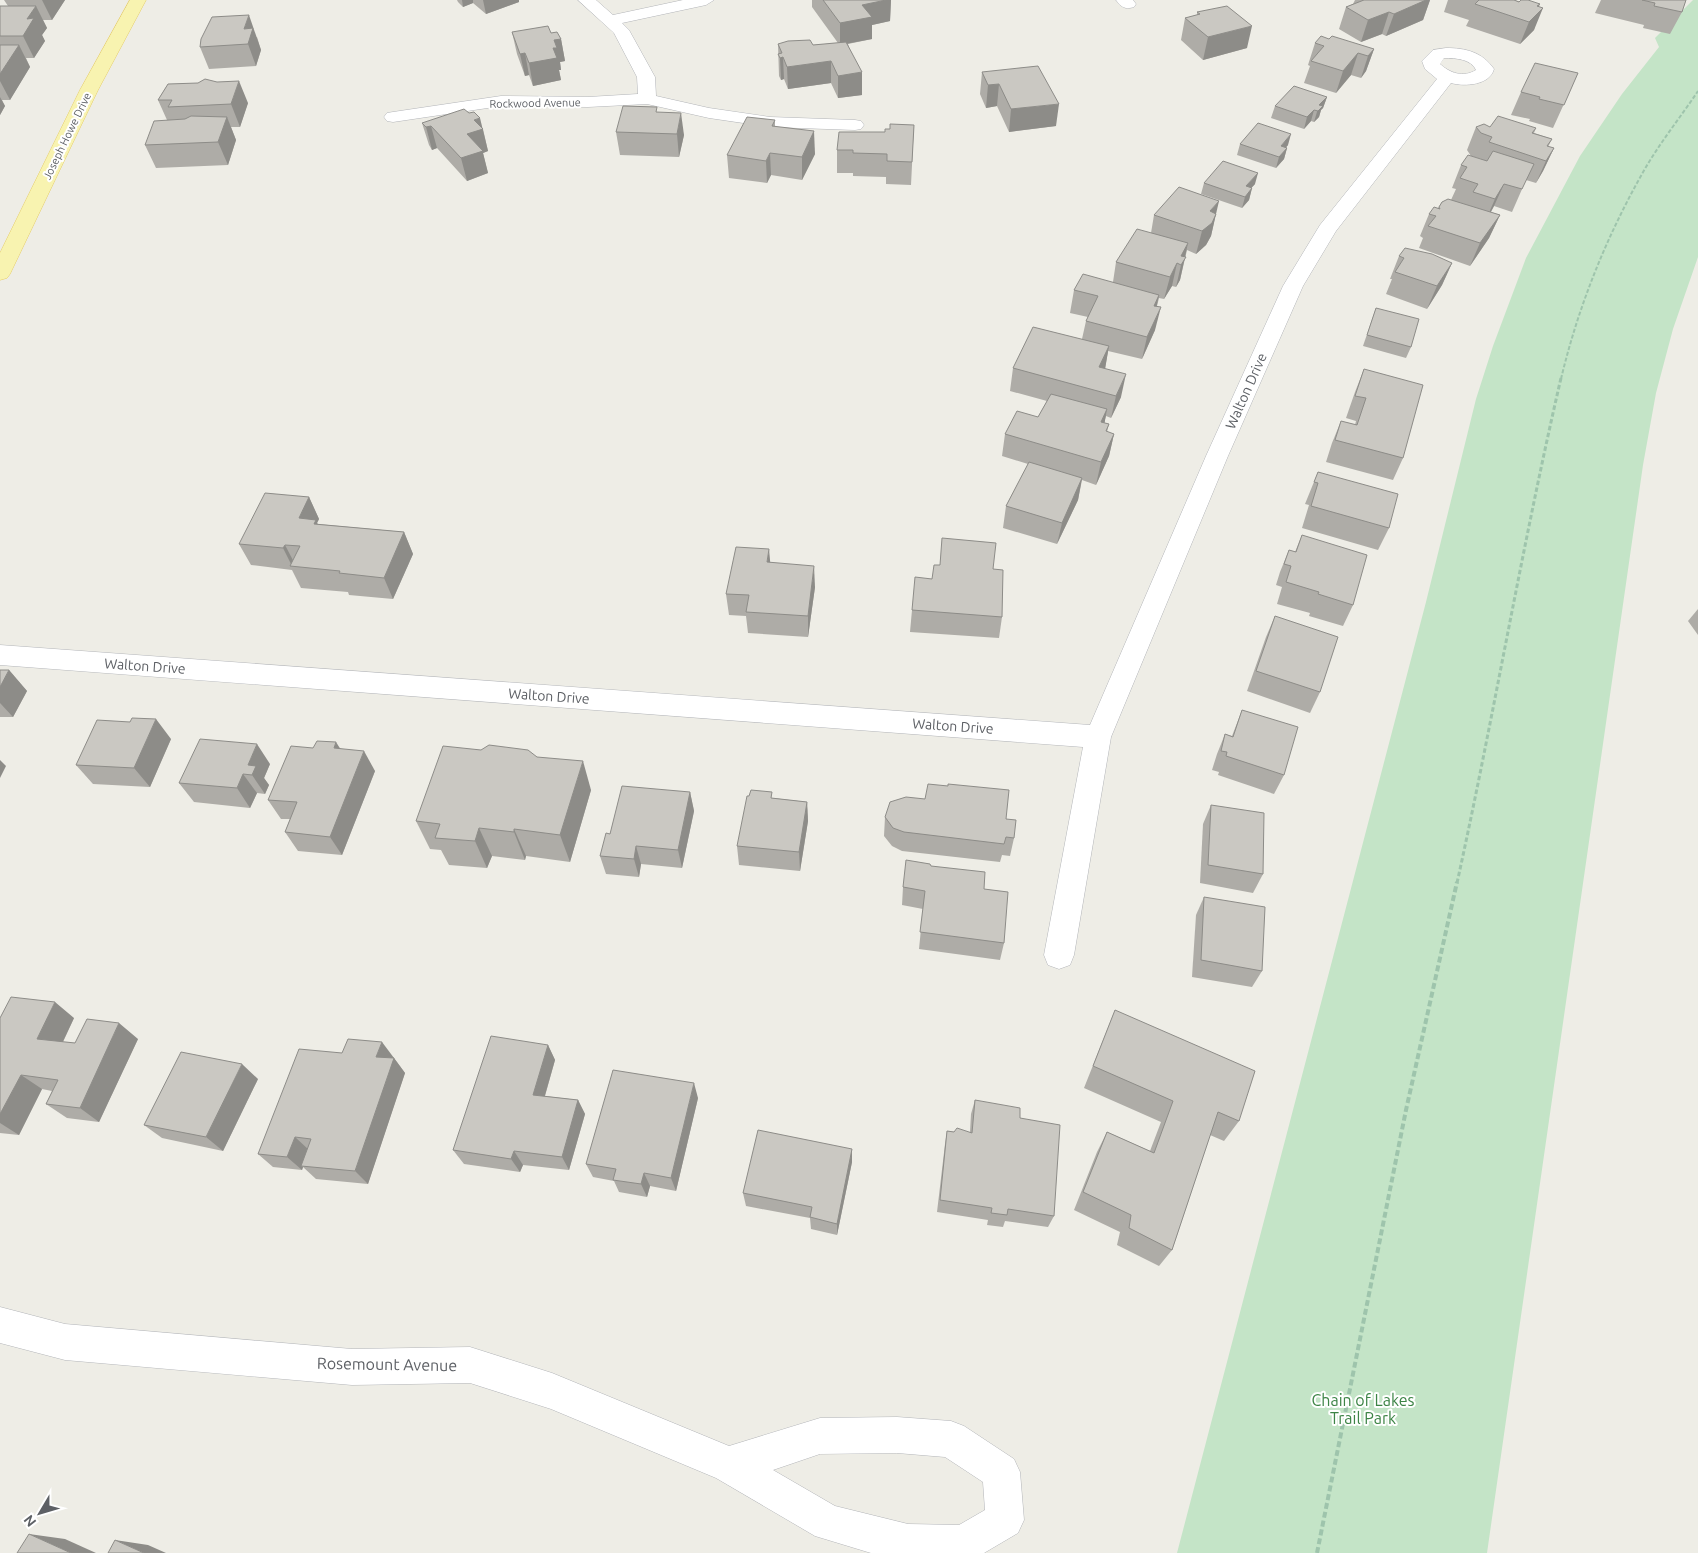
<svg xmlns="http://www.w3.org/2000/svg" width="1698" height="1553" font-family="Ubuntu,sans-serif">
<style>
.green{fill:#c4e4c7}
.lines{fill:none;stroke-linecap:round;stroke-linejoin:round}
.minor-casing{stroke:#b3b5b9;stroke-width:1}
.major-casing{stroke:#e6cd67;stroke-width:1}
.path-far2{stroke:#9ec4ac;stroke-width:2;stroke-dasharray:4 2;stroke-linecap:butt}
.path-far1{stroke:#9ec4ac;stroke-width:3;stroke-dasharray:4.5 2.5;stroke-linecap:butt}
.path{stroke:#9ec4ac;stroke-width:4;stroke-dasharray:6 3;stroke-linecap:butt}
.minor{fill:#fff;fill-rule:evenodd}
.major{fill:#f8f3b0;fill-rule:evenodd}
.wall{fill:#aeaca7}
.shaded-wall{fill:#8d8c88}
.building{fill:#cac8c2;stroke:#8d8c88}
.labels{text-anchor:middle;stroke-width:4;stroke-linejoin:round;paint-order:stroke}
.far-street-label{font-size:11px;fill:#5d6065;stroke:#fff}
.street-label{font-size:14px;fill:#5d6065;stroke:#fff}
.near-street-label{font-size:16px;fill:#5d6065;stroke:#fff}
.near-park-label{font-size:16px;fill:#3d8446;stroke:#fff}
</style>
<rect width="100%" height="100%" fill="#eeede6"/>
<path class="green" d="M1693,0H1698V257L1673,329L1656,393L1643,465L1487,1553H1177L1426,602L1476,399L1493,346L1526,258L1580,156L1622,94L1659,47L1655,38Z"/>
<g class="lines">
<defs>
<g id="minor">
<path d="M578,0H596L613,15L683,0H714L706,5L622,23L629,30L655,77L656,96L709,108L770,117L855,120L861,121L864,125L861,129L855,130L770,127L709,118L647,104L588,107L501,106L393,122L387,121L384,117L387,113L393,112L501,96L588,97L638,94L637,77L614,33Z"/>
<path d="M1116,0H1133L1136,4L1134,7C1125,10 1121,7 1116,0Z"/>
<path d="M1446,48C1466,48 1482,52 1494,69C1490,85 1465,87 1451,83L1336,231L1303,286L1228,456L1111,737L1074,955L1070,965L1059,969L1048,965L1044,955L1083,747L0,665V645L1090,725L1206,456L1283,286L1320,225L1437,79L1425,69L1422,61L1433,50ZM1444,58C1456,58 1471,59 1476,70C1463,78 1450,73 1440,64Z"/>
<path d="M0,1307L65,1324L352,1349L470,1347L552,1373L729,1446L820,1418L897,1417L951,1421L964,1426L1014,1459L1020,1472L1024,1520L1018,1533L984,1553H871L815,1536L716,1478L551,1409L470,1383L352,1385L65,1360L0,1343ZM897,1453L945,1457L983,1482L985,1510L959,1525L908,1524L835,1506L773,1470L820,1454Z"/>
</g>
<path id="major" d="M130,0H146L98,90L10,274L7,278L0,280V253L80,90Z"/>
</defs>
<use href="#minor" class="minor-casing"/>
<use href="#major" class="major-casing"/>
<path class="path-far2" d="M1561,379C1578,307 1606,238 1642,174C1658,145 1680,118 1698,91"/>
<path class="path-far1" d="M1457,883C1494,715 1522,546 1561,378"/>
<path class="path" d="M1317,1553L1406,1110L1457,882"/>
<use href="#minor" class="minor"/>
<use href="#major" class="major"/>
</g>
<g class="wall">
<path d="M4,0H65L52,20H43L47,28L42,35L45,41L34,58H26L30,67L10,100H2L5,106L0,115V6H8Z"/>
<path d="M457,0H519V2L486,14L473,3L463,7L458,2Z"/>
<path d="M812,0H891L890,21L872,25V39L848,44L862,95L838,98L831,83L788,89L784,79L781,80L779,76L778,44L813,45L838,43L812,7Z"/>
<path d="M1355,0H1430L1423,20L1386,36L1382,34L1361,42L1339,29L1346,7L1353,4Z"/>
<path d="M1448,0H1514L1539,7L1534,30L1520,44L1466,26L1469,20L1444,12Z"/>
<path d="M1601,0H1686L1682,12L1670,34L1643,28L1644,25L1595,13Z"/>
<path d="M1197,12L1247,48L1203,60L1181,40L1185,18L1197,15Z"/>
<path d="M512,32L551,33L561,39L565,61L560,62L561,70H559L561,80L533,86L529,75L525,76L517,54Z"/>
<path d="M257,37L261,50L256,66L209,69L200,47Z"/>
<path d="M1329,39L1374,49L1366,71L1361,78L1351,75L1336,93L1304,83L1310,66L1308,65L1315,43Z"/>
<path d="M982,72L1056,126L1009,132L997,106L986,108L980,94Z"/>
<path d="M1578,73L1553,128L1529,121L1530,119L1511,115L1521,92Z"/>
<path d="M168,84L248,103L240,127H231L236,140L228,165L156,168L145,145L167,120L158,100Z"/>
<path d="M1327,97L1323,108L1321,110L1319,117L1314,122L1311,121L1304,129L1271,118L1275,106Z"/>
<path d="M658,112L684,135L679,157L620,155L616,132Z"/>
<path d="M775,120V126L815,154L802,180L771,175L767,183L729,178L727,155Z"/>
<path d="M422,123L482,128L483,129L488,151L483,153L488,173L467,181L437,148L432,150L429,145Z"/>
<path d="M914,125L911,185L886,184V177L853,176V173H837V150L885,132L890,129Z"/>
<path d="M1476,127H1490L1536,128L1534,133L1552,139L1548,147L1554,148L1543,171L1536,183L1526,180L1512,212L1494,206L1491,212L1500,215L1489,238L1470,266L1419,248L1423,238L1420,236L1429,214L1438,208L1442,202L1451,200L1456,189L1452,188L1461,165L1481,159L1471,156L1467,150Z"/>
<path d="M1240,144L1288,145L1286,147L1287,148L1284,159L1276,168L1237,155Z"/>
<path d="M1204,183L1255,184L1251,188H1252L1249,200L1242,208L1201,194Z"/>
<path d="M1216,213L1211,236L1206,245L1196,254L1187,250L1180,280L1176,287L1172,286L1164,299L1159,298L1157,306L1155,330L1142,359L1108,351L1105,369L1121,397L1111,418L1106,416L1104,423L1109,424L1107,432L1114,434L1109,456L1096,485L1082,480L1078,500L1057,544L1003,528L1006,506L1028,464L1002,456L1005,434L1038,417L1047,401L1010,391L1013,368L1082,339L1086,321L1088,317L1070,313L1074,290L1113,282L1116,262L1151,233L1154,215Z"/>
<path d="M1399,256L1452,263L1442,285L1427,309L1386,294L1392,279H1390Z"/>
<path d="M1376,308L1411,347L1406,358L1363,346Z"/>
<path d="M1364,369L1403,458L1393,480L1326,462L1332,443L1341,421L1355,425L1356,421L1346,418L1355,392Z"/>
<path d="M1318,472L1389,528L1378,550L1302,528L1309,505L1305,504Z"/>
<path d="M309,497L319,519L317,523L318,524L404,532L413,554L393,599L349,595L348,592L301,588L292,570L251,565L239,544Z"/>
<path d="M1302,535L1353,605L1343,626L1309,616L1310,613L1277,604L1282,587L1276,585L1280,572L1289,550L1295,552Z"/>
<path d="M770,562L815,587L808,637L748,633L746,616L729,615L726,594Z"/>
<path d="M993,569L1002,617L999,638L910,632L912,610L932,579Z"/>
<path d="M1698,609V635L1688,621Z"/>
<path d="M1275,616L1320,692L1310,713L1247,691L1266,637Z"/>
<path d="M0,670H9L27,691L13,717H0Z"/>
<path d="M1242,710L1284,775L1274,794L1218,775L1219,772L1212,770L1217,754L1225,734L1232,736Z"/>
<path d="M171,739L150,787L93,784L76,765Z"/>
<path d="M313,748H340L375,771L342,855L298,851L285,832L290,819H281L268,800Z"/>
<path d="M537,757L591,790L570,862L526,856L525,860L492,856L487,868L449,865L441,850L430,849L416,821Z"/>
<path d="M270,764L264,778L269,785L265,794L257,793L250,808L194,802L179,783Z"/>
<path d="M690,792L694,811L682,868L641,864L639,877L606,874L600,856L610,834Z"/>
<path d="M773,798L807,802L808,821L800,871L739,865L737,846Z"/>
<path d="M1211,805L1263,874L1253,893L1200,883L1203,824Z"/>
<path d="M885,817L1006,819L1014,838L1010,856L1002,855L1000,862L902,851L892,846L884,836Z"/>
<path d="M931,866L1004,943L1000,960L919,949L923,909L902,905L903,887Z"/>
<path d="M1204,897L1262,971L1252,987L1192,977L1196,915Z"/>
<path d="M1115,1010L1239,1121L1224,1141L1210,1135L1172,1250L1159,1266L1117,1245L1120,1232L1074,1210L1097,1152L1107,1132L1150,1151L1161,1122L1084,1088Z"/>
<path d="M0,1018H74L63,1042L75,1043L138,1039L99,1122L67,1118L46,1104L52,1091L42,1089L19,1135L0,1133Z"/>
<path d="M548,1045L555,1060L545,1096L578,1100L585,1114L569,1170L523,1165L520,1172L464,1164L453,1150Z"/>
<path d="M342,1053L394,1058L405,1073L368,1184L316,1179L303,1167L302,1170L273,1167L258,1154Z"/>
<path d="M258,1079L223,1151L162,1138L144,1125Z"/>
<path d="M698,1098L676,1191L650,1186L647,1197L619,1192L614,1181L593,1177L586,1164Z"/>
<path d="M975,1100L1020,1118L1054,1216L1048,1227L1005,1221L1003,1227L987,1225L988,1220L937,1212L945,1144L947,1131L954,1132H970L971,1114Z"/>
<path d="M852,1149V1162L837,1235L811,1229L810,1218L746,1206L743,1193Z"/>
</g>
<g class="shaded-wall">
<path d="M42,0H65L52,20Z"/>
<path d="M462,0H473V3L463,7Z"/>
<path d="M483,0H519V2L486,14Z"/>
<path d="M886,0H891L890,21L872,25V39L840,45V23L862,5Z"/>
<path d="M1426,0H1430L1423,20L1386,36L1394,14Z"/>
<path d="M1540,4L1534,17L1543,8L1534,30L1520,44L1529,22L1537,6Z"/>
<path d="M36,6L47,28L42,35L45,41L34,58L23,36L27,19Z"/>
<path d="M1389,12L1382,34L1361,42L1368,20Z"/>
<path d="M249,15L261,50L256,66L248,44L244,29Z"/>
<path d="M1252,26L1247,48L1203,60L1208,37Z"/>
<path d="M561,39L565,61L560,62L561,70H559L561,80L533,86L529,63L553,48L554,40Z"/>
<path d="M19,45L30,67L10,100L0,81V74Z"/>
<path d="M1374,49L1366,71L1361,78L1368,56Z"/>
<path d="M525,53L529,75L525,76L520,54Z"/>
<path d="M1358,53L1351,75L1336,93L1343,71Z"/>
<path d="M783,57L784,79L781,80L780,58Z"/>
<path d="M831,61V83L788,89L787,67Z"/>
<path d="M862,72V95L838,98V76Z"/>
<path d="M239,81L248,103L240,127L231,104Z"/>
<path d="M999,84L997,106L986,108L988,85Z"/>
<path d="M0,97L5,106L0,115Z"/>
<path d="M1327,97L1323,108L1321,110L1319,117L1314,122L1319,105Z"/>
<path d="M1059,104L1056,126L1009,132L1011,109Z"/>
<path d="M1314,110L1311,121L1304,129L1307,117Z"/>
<path d="M681,113L684,135L679,157L677,134Z"/>
<path d="M227,117L236,140L228,165L218,142Z"/>
<path d="M480,118L488,151L483,153L488,173L467,181L461,158L467,134L474,120Z"/>
<path d="M431,126L437,148L432,150L426,127Z"/>
<path d="M814,131L815,154L802,180V157Z"/>
<path d="M1291,134L1288,145L1278,157L1281,146Z"/>
<path d="M1287,148L1284,159L1276,168L1279,157Z"/>
<path d="M1554,148L1543,171L1536,183L1546,161Z"/>
<path d="M770,153L771,175L767,183L766,161Z"/>
<path d="M1258,173L1255,184L1244,196L1246,186Z"/>
<path d="M1504,184L1494,206L1485,222L1495,199Z"/>
<path d="M1252,188L1249,200L1242,208L1245,197Z"/>
<path d="M1219,201L1211,236L1206,245L1196,254L1202,231L1210,211Z"/>
<path d="M1500,215L1489,238L1470,266L1480,243Z"/>
<path d="M1188,243L1180,280L1176,287L1181,265V256Z"/>
<path d="M1177,263L1172,286L1164,299L1170,277Z"/>
<path d="M1452,263L1442,285L1427,309L1437,286Z"/>
<path d="M1159,295L1154,318V306Z"/>
<path d="M1161,307L1155,330L1142,359L1147,337Z"/>
<path d="M1109,346L1105,369L1099,367Z"/>
<path d="M1126,374L1121,397L1111,418L1116,396Z"/>
<path d="M1107,409L1103,432L1101,422Z"/>
<path d="M1114,434L1109,456L1096,485L1101,462Z"/>
<path d="M1082,478L1078,500L1057,544L1062,523Z"/>
<path d="M309,497L319,519L317,523L326,541L299,518Z"/>
<path d="M404,532L413,554L393,599L384,578Z"/>
<path d="M285,545L296,566H292L283,548Z"/>
<path d="M769,549L771,571L767,562Z"/>
<path d="M814,566L815,587L808,637V616Z"/>
<path d="M9,670L27,691L13,717L0,703V687Z"/>
<path d="M156,719L171,739L150,787L134,768Z"/>
<path d="M336,742L348,761L334,748Z"/>
<path d="M257,744L270,764L264,778L269,785L265,794L252,775L248,765Z"/>
<path d="M364,751L375,771L342,855L330,837Z"/>
<path d="M0,760L6,766L0,778Z"/>
<path d="M583,761L591,790L570,862L560,835Z"/>
<path d="M243,774L257,793L250,808L237,788Z"/>
<path d="M690,792L694,811L682,868L678,850Z"/>
<path d="M807,802L808,821L800,871L799,852Z"/>
<path d="M479,828L492,856L487,868L475,841Z"/>
<path d="M514,829L526,856L525,860L514,832Z"/>
<path d="M636,846L641,864L639,877L634,859Z"/>
<path d="M55,1002L74,1018L57,1054L37,1039Z"/>
<path d="M119,1023L138,1039L99,1122L80,1108Z"/>
<path d="M382,1042L394,1058L388,1072L376,1057Z"/>
<path d="M548,1045L555,1060L541,1109L533,1095Z"/>
<path d="M394,1058L405,1073L368,1184L355,1171Z"/>
<path d="M242,1064L258,1079L223,1151L206,1137Z"/>
<path d="M21,1075L42,1089L19,1135L0,1123V1114Z"/>
<path d="M694,1083L698,1098L676,1191L671,1178Z"/>
<path d="M578,1100L585,1114L569,1170L562,1157Z"/>
<path d="M295,1137L309,1150L301,1166L303,1167L302,1170L287,1157Z"/>
<path d="M852,1149V1162L837,1235V1224Z"/>
<path d="M514,1151L523,1165L520,1172L511,1159Z"/>
<path d="M644,1173L650,1186L647,1197L641,1184Z"/>
<path d="M29,1534L65,1539L96,1553H71Z"/>
<path d="M115,1540L148,1545L166,1553H144Z"/>
</g>
<g class="building">
<path d="M823,0H886L862,5L872,17L840,23Z"/>
<path d="M1364,0H1426L1394,14L1389,12L1368,20L1346,7Z"/>
<path d="M1479,0H1514L1519,2L1521,0H1528L1540,4L1537,6L1543,8L1529,22L1475,4Z"/>
<path d="M1642,0H1686L1682,12L1654,6L1655,3Z"/>
<path d="M0,6H36L27,19L34,18L23,36H0Z"/>
<path d="M1227,6L1252,26L1208,37L1185,18L1200,14L1197,12Z"/>
<path d="M249,15L244,29L253,28L248,44L200,47L201,39L212,17Z"/>
<path d="M548,26L551,33L557,32L561,39L554,40L557,48H553L557,58L529,63L525,53L520,54L512,32Z"/>
<path d="M1321,36L1329,39L1332,36L1374,49L1368,56L1358,53L1343,71L1311,61L1324,46L1315,43Z"/>
<path d="M810,40L813,45L846,42L862,72L838,76L831,61L787,67L783,57L780,58L778,54L782,53L778,44L788,41Z"/>
<path d="M0,45H19L0,74Z"/>
<path d="M1535,63L1578,73L1564,105L1539,99L1540,97L1521,92Z"/>
<path d="M1038,66L1059,104L1011,109L999,84L988,85L982,72Z"/>
<path d="M205,79L217,82L239,81L231,104L168,107L172,100H158L168,84L198,83Z"/>
<path d="M1294,86L1327,97L1319,105L1323,106L1318,111L1314,110L1307,117L1275,106Z"/>
<path d="M623,106L657,107L656,112L681,113L677,134L616,132Z"/>
<path d="M464,109L469,113L474,112L480,118L474,120L483,129L467,134L483,151L461,158L431,126L426,127L422,123Z"/>
<path d="M191,116L227,117L218,142L145,145L154,121L185,119Z"/>
<path d="M1498,116L1536,128L1532,133L1552,139L1547,146L1554,148L1546,161L1489,142L1492,137L1481,133L1476,127L1484,124L1490,127Z"/>
<path d="M747,117L775,120L772,126L814,131L802,157L770,153L766,161L727,155Z"/>
<path d="M1258,123L1291,134L1281,146L1287,148L1279,157L1240,144Z"/>
<path d="M890,124L914,125L912,162L887,161V154L853,153V150H837L839,132H885V129H890Z"/>
<path d="M1493,151L1534,164L1522,189L1504,184L1495,199L1473,192L1478,184L1460,178L1467,167L1461,165L1468,155L1487,161Z"/>
<path d="M1223,161L1258,173L1246,186L1252,188L1245,197L1204,183Z"/>
<path d="M1179,187L1219,201L1210,211L1216,214L1212,223L1202,231L1154,215Z"/>
<path d="M1448,199L1500,215L1480,243L1428,226L1436,216L1429,214L1434,207L1440,209L1439,207L1442,202Z"/>
<path d="M1137,229L1188,243L1181,256L1186,257L1181,265L1177,263L1170,277L1116,262Z"/>
<path d="M1405,248L1432,254L1452,263L1437,286L1395,272L1404,258L1399,256Z"/>
<path d="M1083,274L1159,295L1154,306L1161,307L1147,337L1086,321L1098,296L1074,290Z"/>
<path d="M1376,308L1419,319L1411,347L1367,335Z"/>
<path d="M1033,327L1109,346L1099,367L1126,374L1116,396L1013,368Z"/>
<path d="M1364,369L1423,385L1403,458L1335,440L1341,421L1357,425L1366,398L1355,396Z"/>
<path d="M1051,394L1107,409L1101,422L1109,424L1106,431L1114,434L1101,462L1005,434L1017,411L1038,417Z"/>
<path d="M1029,462L1082,478L1062,523L1006,506Z"/>
<path d="M1318,472L1398,494L1389,528L1311,506L1318,483L1314,482Z"/>
<path d="M265,493L309,497L299,518L316,520L314,524L404,532L384,578L339,573L340,571L290,566L300,546L285,545L283,548L239,544Z"/>
<path d="M1302,535L1367,555L1353,605L1318,594L1319,592L1286,582L1291,566L1284,564L1289,550L1296,552Z"/>
<path d="M942,538L996,543L993,569L1003,570L1002,617L912,610L915,577L932,579L934,565H940Z"/>
<path d="M736,547L769,549L767,562L814,566L808,616L746,612L749,595L726,594Z"/>
<path d="M1275,616L1338,637L1320,692L1256,671Z"/>
<path d="M0,670H9L0,687Z"/>
<path d="M1242,710L1298,727L1284,775L1226,756L1227,752L1221,751L1225,734L1233,737Z"/>
<path d="M132,718L156,719L134,768L76,765L97,720L130,722Z"/>
<path d="M200,739L257,744L248,765L256,766L252,775L243,774L237,788L179,783Z"/>
<path d="M317,741L336,742L334,748L364,751L330,837L285,832L297,802L268,800L291,746L313,748Z"/>
<path d="M489,745L528,750L537,757L583,761L560,835L514,829V832L479,828L475,841L435,838L440,824L416,821L443,746L481,750Z"/>
<path d="M928,784L948,786V784L1009,790L1006,819L1016,820L1014,838L1006,837L1004,844L904,832L893,828L885,817L890,802L906,797L925,799Z"/>
<path d="M622,786L690,792L678,850L636,846L634,859L600,856L606,833L610,834Z"/>
<path d="M751,790L772,792L771,798L807,802L799,852L737,846L747,796H749Z"/>
<path d="M1211,805L1264,813L1263,874L1208,865Z"/>
<path d="M906,860L930,864L931,866L985,872L984,889L1008,892L1004,943L920,932L925,891L903,887Z"/>
<path d="M1204,897L1265,907L1262,971L1201,960Z"/>
<path d="M11,997L55,1002L37,1039L75,1043L87,1019L119,1023L80,1108L46,1104L58,1080L21,1075L0,1114V1018Z"/>
<path d="M1115,1010L1255,1071L1239,1121L1218,1112L1172,1250L1129,1228L1131,1215L1083,1192L1107,1132L1154,1153L1173,1101L1093,1066Z"/>
<path d="M491,1036L548,1045L533,1095L578,1100L562,1157L514,1151L511,1159L453,1150Z"/>
<path d="M348,1039L382,1042L376,1057L394,1058L355,1171L301,1166L311,1139L295,1137L287,1157L258,1154L299,1049L342,1053Z"/>
<path d="M181,1052L242,1064L206,1137L144,1125Z"/>
<path d="M613,1070L694,1083L671,1178L644,1173L641,1184L613,1180L616,1169L586,1164Z"/>
<path d="M975,1100L1020,1108V1118L1060,1125L1054,1216L1008,1209L1007,1215L991,1213L992,1208L940,1200L947,1131L954,1132L957,1128L972,1133Z"/>
<path d="M758,1130L852,1149L837,1224L810,1217L812,1207L743,1193Z"/>
<path d="M29,1534L71,1553H17Z"/>
<path d="M115,1540L144,1553H108Z"/>
</g>
<g class="labels">
<g class="far-street-label">
<text transform="translate(535 103) rotate(-1)" y="4">Rockwood Avenue</text>
<text transform="translate(67 136) rotate(-64)" y="4">Joseph Howe Drive</text>
</g>
<g class="street-label">
<text transform="translate(1246 391) rotate(-66)" y="5">Walton Drive</text>
<text transform="translate(145 666) rotate(4)" y="5">Walton Drive</text>
<text transform="translate(549 696) rotate(4)" y="5">Walton Drive</text>
<text transform="translate(953 726) rotate(4)" y="5">Walton Drive</text>
</g>
<g class="near-street-label">
<text transform="translate(387 1364) rotate(1)" y="6">Rosemount Avenue</text>
</g>
<g class="near-park-label">
<text x="1363" y="1406">Chain of Lakes<tspan x="1363" dy="18">Trail Park</tspan></text>
</g>
</g>
<g transform="translate(40 1513) rotate(232)" stroke="#ffffff" stroke-width="4" paint-order="stroke">
<path d="M0-4L9 19L0 12L-9 19Z" fill="#5d6065"/>
<text y="-8" font-size="14" font-weight="bold" text-anchor="middle" fill="#5d6065">N</text>
</g>
</svg>
